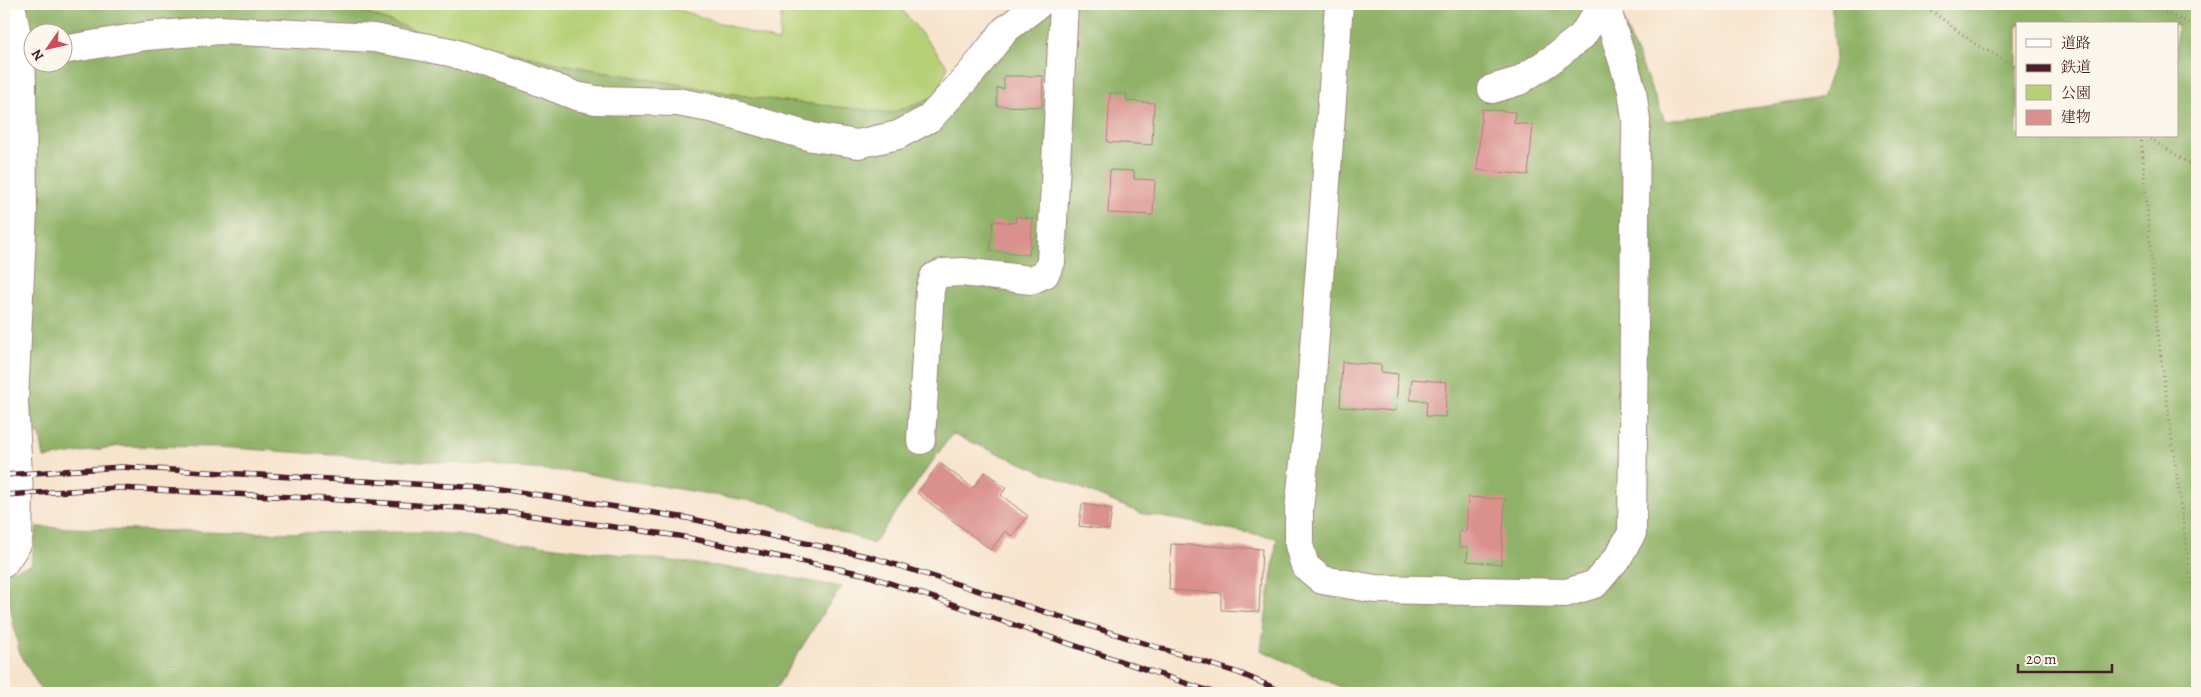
<svg xmlns="http://www.w3.org/2000/svg" width="2201" height="697" font-family="Alegreya,'Noto Serif JP',serif">
<style>
.green{fill:#b5d076;stroke:#807850}
.forest{fill:#90b267;stroke:#6d6849;fill-rule:evenodd}
.water{fill:#69bce5;stroke:#5a6e88}
.building{fill:#da908d}
.lines{fill:none;stroke-linecap:round;stroke-linejoin:round}
.minor-casing{stroke:#a0827c;stroke-width:30}
.path{stroke:#a0827c;stroke-width:3;stroke-dasharray:1 4;stroke-linecap:butt}
.minor{stroke:#fff;stroke-width:28}
.rail-casing{stroke:#4a1f2b;stroke-width:5.5}
.rail{stroke:#fbf7ec;stroke-width:4;stroke-dasharray:11;stroke-linecap:butt}
</style>
<rect width="100%" height="100%" fill="#fbf7ec"/>
<filter id="ink" filterUnits="userSpaceOnUse"><feTurbulence type="fractalNoise" baseFrequency=".02" numOctaves="2"/><feDisplacementMap in="SourceGraphic" scale="10" xChannelSelector="R" yChannelSelector="G"/><feConvolveMatrix kernelMatrix="1 2 1 2 8 2 1 2 1" color-interpolation-filters="sRGB"/></filter>
<filter id="wash" filterUnits="userSpaceOnUse"><feTurbulence type="fractalNoise" baseFrequency=".0096" numOctaves="4" result="noise"/><feDisplacementMap in="SourceGraphic" scale="20" xChannelSelector="R" yChannelSelector="G"/><feGaussianBlur stdDeviation="1.12" result="paint"/><feColorMatrix in="noise" values="0 0 0 0 0 0 0 0 0 0 0 0 0 0 0 0 0 1.4 0 .05"/><feComposite in="paint" operator="in"/></filter>
<g filter="url(#wash)">
<rect width="100%" height="100%" fill="#f7e4cd"/>
<path class="green" d="M338,4H660L779,42L782,4H796L805,15L823,4H897L948,66L935,96L892,113L757,98L561,64L424,33Z"/>
<g class="forest">
<path d="M4,4H338L424,33L561,64L757,98L892,113L968,84L1050,4H1616L1665,121L1822,98L1836,58L1831,4H2197V693H1353L1261,650L1277,538L1140,513L952,434L873,544L770,504L576,472L219,447L120,446L44,458L40,434L4,430ZM2017,24H2177V136H2017ZM32,32H62V62H32Z"/>
<path d="M37,527L237,533L430,532L748,570L842,587L825,610L773,693H42L19,651L4,574V572L31,565Z"/>
</g>
<path class="water" d="M796,4H823L805,15Z"/>
<g id="blocks">
<g class="building">
<path d="M1004,76H1043L1042,107L997,106V88L1004,89Z"/>
<path d="M1110,93L1127,94V101L1154,103L1152,145L1107,142Z"/>
<path d="M1482,109L1515,112L1514,123L1533,125L1528,175L1477,170Z"/>
<path d="M1110,170L1134,171V179L1155,180L1153,215L1108,213Z"/>
<path d="M1016,216L1033,219L1029,255L990,250L993,221L1015,223Z"/>
<path d="M1342,362L1381,365V372L1398,374L1396,411L1340,407Z"/>
<path d="M1412,379L1447,382L1445,417L1426,416L1427,401L1410,400Z"/>
<path d="M940,463L973,488L985,472L1006,488L1001,495L1028,516L1012,536L1005,531L991,550L917,493Z"/>
<path d="M1468,497L1505,499L1501,564L1467,561L1468,547H1459V531H1466Z"/>
<path d="M1082,504L1112,509L1109,530L1079,526Z"/>
<path d="M1171,544L1262,549L1259,612L1221,610V593L1169,590Z"/>
</g>
</g>
</g>
<g filter="url(#ink)">
<use href="#blocks" fill-opacity="0" stroke="#a0827c" stroke-width="1"/>
<g class="lines">
<defs>
<g id="minor">
<path d="M1339,4L1309,417L1299,509V545L1305,566L1322,580L1376,589L1566,593L1595,584L1618,557L1632,533L1636,120L1632,90L1605,4"/>
<path d="M62,50L146,36L220,30L374,38L450,52L525,76L576,96L596,100L677,102L715,109L812,137L858,144L898,135L930,118L972,72L1005,30L1039,4"/>
<path d="M1492,89L1519,81L1551,60L1582,36L1603,4"/>
<path d="M921,440L930,290L934,277L943,273L962,272L1031,280L1045,274L1051,262L1064,4"/>
<path d="M4,563L18,542L19,493L14,402L23,211L22,83L21,57L11,4"/>
</g>
</defs>
<use href="#minor" class="minor-casing"/>
<g class="path">
<path d="M1923,4L1975,44L2017,67"/>
<path d="M2147,4L2197,27"/>
<path d="M2141,136L2157,328L2197,624"/>
<path d="M2146,136L2197,168"/>
</g>
<use href="#minor" class="minor"/>
<defs>
<g id="rail">
<path d="M4,475L121,467L500,489L687,518L871,557L1239,673L1286,693"/>
<path d="M4,495L118,488L310,498L490,510L679,536L863,574L1215,693"/>
</g>
</defs>
<use href="#rail" class="rail-casing"/>
<use href="#rail" class="rail"/>
</g>
</g>
<rect width="2201" height="697" fill="none" stroke="#fbf7ec" stroke-width="20"/>
<rect x="2016" y="22" width="162" height="115" fill="#fbf7ec" stroke="#b4a19f"/>
<rect x="2026" y="39" width="25" height="8" fill="#ffffff" stroke="#b4a19f"/>
<text x="2061" y="48" font-size="15" fill="#4a1f2b">道路</text>
<rect x="2026" y="64" width="25" height="8" fill="#4a1f2b" stroke="#b4a19f"/>
<text x="2061" y="72" font-size="15" fill="#4a1f2b">鉄道</text>
<rect x="2026" y="85" width="25" height="15" fill="#b5d076" stroke="#b4a19f"/>
<text x="2061" y="98" font-size="15" fill="#4a1f2b">公園</text>
<rect x="2026" y="110" width="25" height="15" fill="#da908d" stroke="#b4a19f"/>
<text x="2061" y="122" font-size="15" fill="#4a1f2b">建物</text>
<g transform="translate(48 48) rotate(236)"><circle r="24" fill="#fbf7ec" stroke="#b4a19f"/>
<path d="M0-4L9 19L0 12L-9 19Z" fill="#d1495b"/>
<text y="-8" font-size="14" font-weight="bold" text-anchor="middle" fill="#4a1f2b">N</text>
</g>
<path d="M2018 664v8h94v-8" fill="none" stroke="#4a1f2b" stroke-width="2.5"/>
<text x="2026" y="664" font-size="15" fill="#4a1f2b" stroke="#fbf7ec" stroke-width="4" paint-order="stroke">20 m</text>
</svg>
